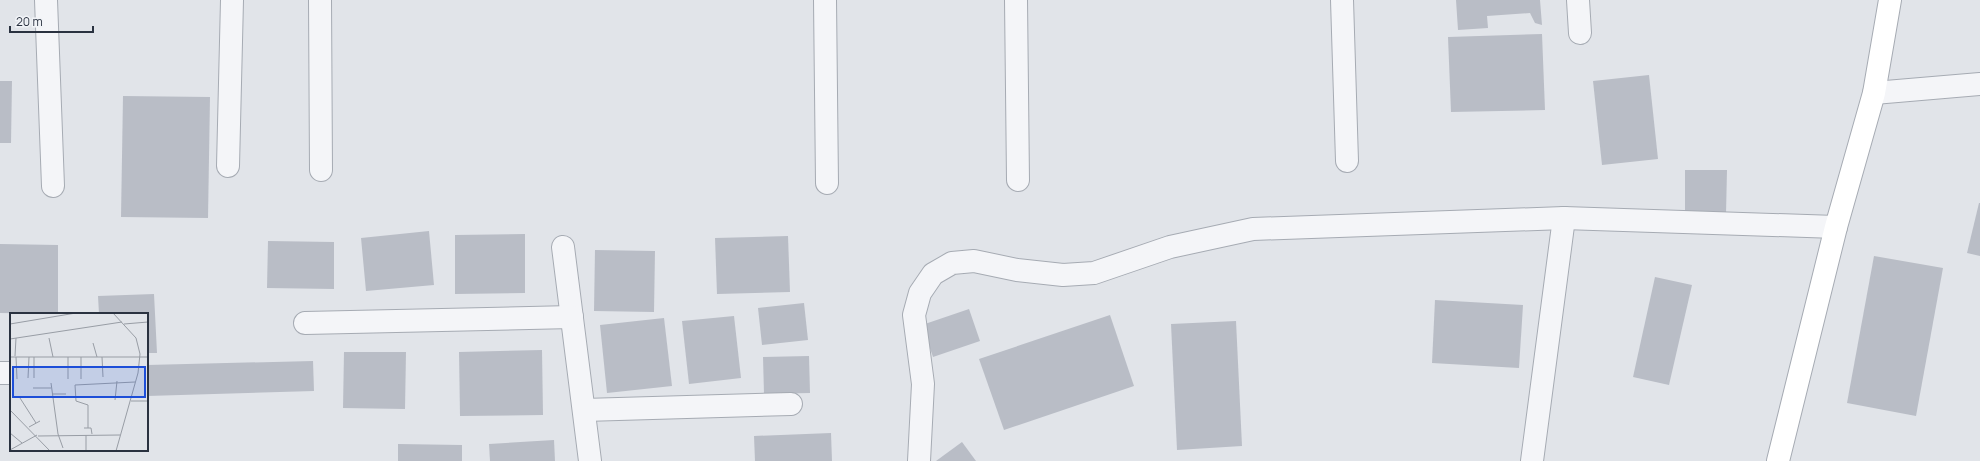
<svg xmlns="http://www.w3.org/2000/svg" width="1980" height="461" font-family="Manrope,sans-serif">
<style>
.building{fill:#b9bdc6}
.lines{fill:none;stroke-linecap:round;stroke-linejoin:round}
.minor-casing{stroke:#a6abb3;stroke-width:24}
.secondary-casing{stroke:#a6abb3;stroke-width:24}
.minor{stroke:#f4f5f8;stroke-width:22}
.secondary{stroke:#fff;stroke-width:22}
.inset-road{fill:none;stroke:#989da5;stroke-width:1}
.view{fill:#1d4ed8;fill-opacity:0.15;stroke:#1d4ed8;stroke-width:2}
.inset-edge{fill:none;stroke:#2a3240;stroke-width:2}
</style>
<rect width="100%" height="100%" fill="#e1e4e9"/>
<g class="building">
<path d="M1456,0H1540L1542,25L1535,23L1530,13L1487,16L1488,28L1458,30Z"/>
<path d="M1542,34L1545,110L1451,112L1448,37Z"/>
<path d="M1649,75L1658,159L1602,165L1593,81Z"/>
<path d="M0,81H12L11,143H0Z"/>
<path d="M123,96L210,97L208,218L121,217Z"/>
<path d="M1685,170H1727L1726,214H1685Z"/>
<path d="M1979,203H1980V256L1967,253Z"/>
<path d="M429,231L434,285L366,291L361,238Z"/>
<path d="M525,234V293L455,294V235Z"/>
<path d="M788,236L790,292L717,294L715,238Z"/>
<path d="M268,241L334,242V289L267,288Z"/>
<path d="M0,244L58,245V314L0,313Z"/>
<path d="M595,250L655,251L654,312L594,311Z"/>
<path d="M1874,256L1943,268L1916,416L1847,403Z"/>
<path d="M1655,277L1692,285L1669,385L1633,377Z"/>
<path d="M154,294L157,353H147V314H99L98,296Z"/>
<path d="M1435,300L1523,305L1519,368L1432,363Z"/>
<path d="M804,303L808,340L762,345L758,308Z"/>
<path d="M969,309L980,341L933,357L922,325Z"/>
<path d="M1110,315L1134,386L1004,430L979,359Z"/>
<path d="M734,316L741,378L689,384L682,321Z"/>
<path d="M664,318L672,386L607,393L600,325Z"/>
<path d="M1236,321L1242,446L1177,450L1171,324Z"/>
<path d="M542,350L543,415L460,416L459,352Z"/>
<path d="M344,352H406L405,409L343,408Z"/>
<path d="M809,356L810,393L764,394L763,357Z"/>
<path d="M313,361L314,391L147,396V365Z"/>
<path d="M831,433L832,461H755L754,436Z"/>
<path d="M554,440L555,461H490L489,444Z"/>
<path d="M962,442L976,461H936Z"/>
<path d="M398,444L462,445V461H398Z"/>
</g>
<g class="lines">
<defs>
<g id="minor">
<path d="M46,0L53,186"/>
<path d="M320,0L321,170"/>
<path d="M825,0L827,183"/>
<path d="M1016,0L1018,180"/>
<path d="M1342,0L1347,161"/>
<path d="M1578,0L1580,33"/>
<path d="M1874,93L1980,84"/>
<path d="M228,166L232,0"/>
<path d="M563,247L590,461"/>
<path d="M305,323L572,317"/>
<path d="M0,373H11"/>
<path d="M584,410L791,404"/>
<path d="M919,461L923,384L914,315L920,293L933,274L952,263L974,261L1017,270L1063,275L1094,273L1170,247L1253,229L1564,218L1836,227"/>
<path d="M1532,461L1564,218"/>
</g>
<path id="secondary" d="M1778,461L1836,227L1874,93L1890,0"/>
</defs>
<use href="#minor" class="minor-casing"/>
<use href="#secondary" class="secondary-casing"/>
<use href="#minor" class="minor"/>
<use href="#secondary" class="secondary"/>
</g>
<g transform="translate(10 313)">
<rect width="138" height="138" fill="#e1e4e9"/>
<path class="inset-road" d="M103,0L126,25L130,41L128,60L106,138M0,11L66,0M114,11L138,9M39,25L43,44M0,26L112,9M83,30L87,44M5,43L6,25M0,44H138M6,44L7,66M24,44V65M58,44V66M71,44V66M92,44L93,64M18,65L19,44M41,70L48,121L53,135M23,75H41M42,81H56M10,85L26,110M105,87L107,68M121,88H138M0,97L40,138M19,114L30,108M74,115H81L82,121M78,115V92L66,88L65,72L125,69M0,120L12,130M28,123L110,122M0,137L27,122M76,138V122"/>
<path class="view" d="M3,54H135V84H3Z"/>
<rect width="138" height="138" class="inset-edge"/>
</g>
<path d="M10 26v6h83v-6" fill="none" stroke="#2a3240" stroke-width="2"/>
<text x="16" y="26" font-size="12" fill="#2a3240" stroke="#f1f3f7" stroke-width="3" paint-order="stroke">20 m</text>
</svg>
